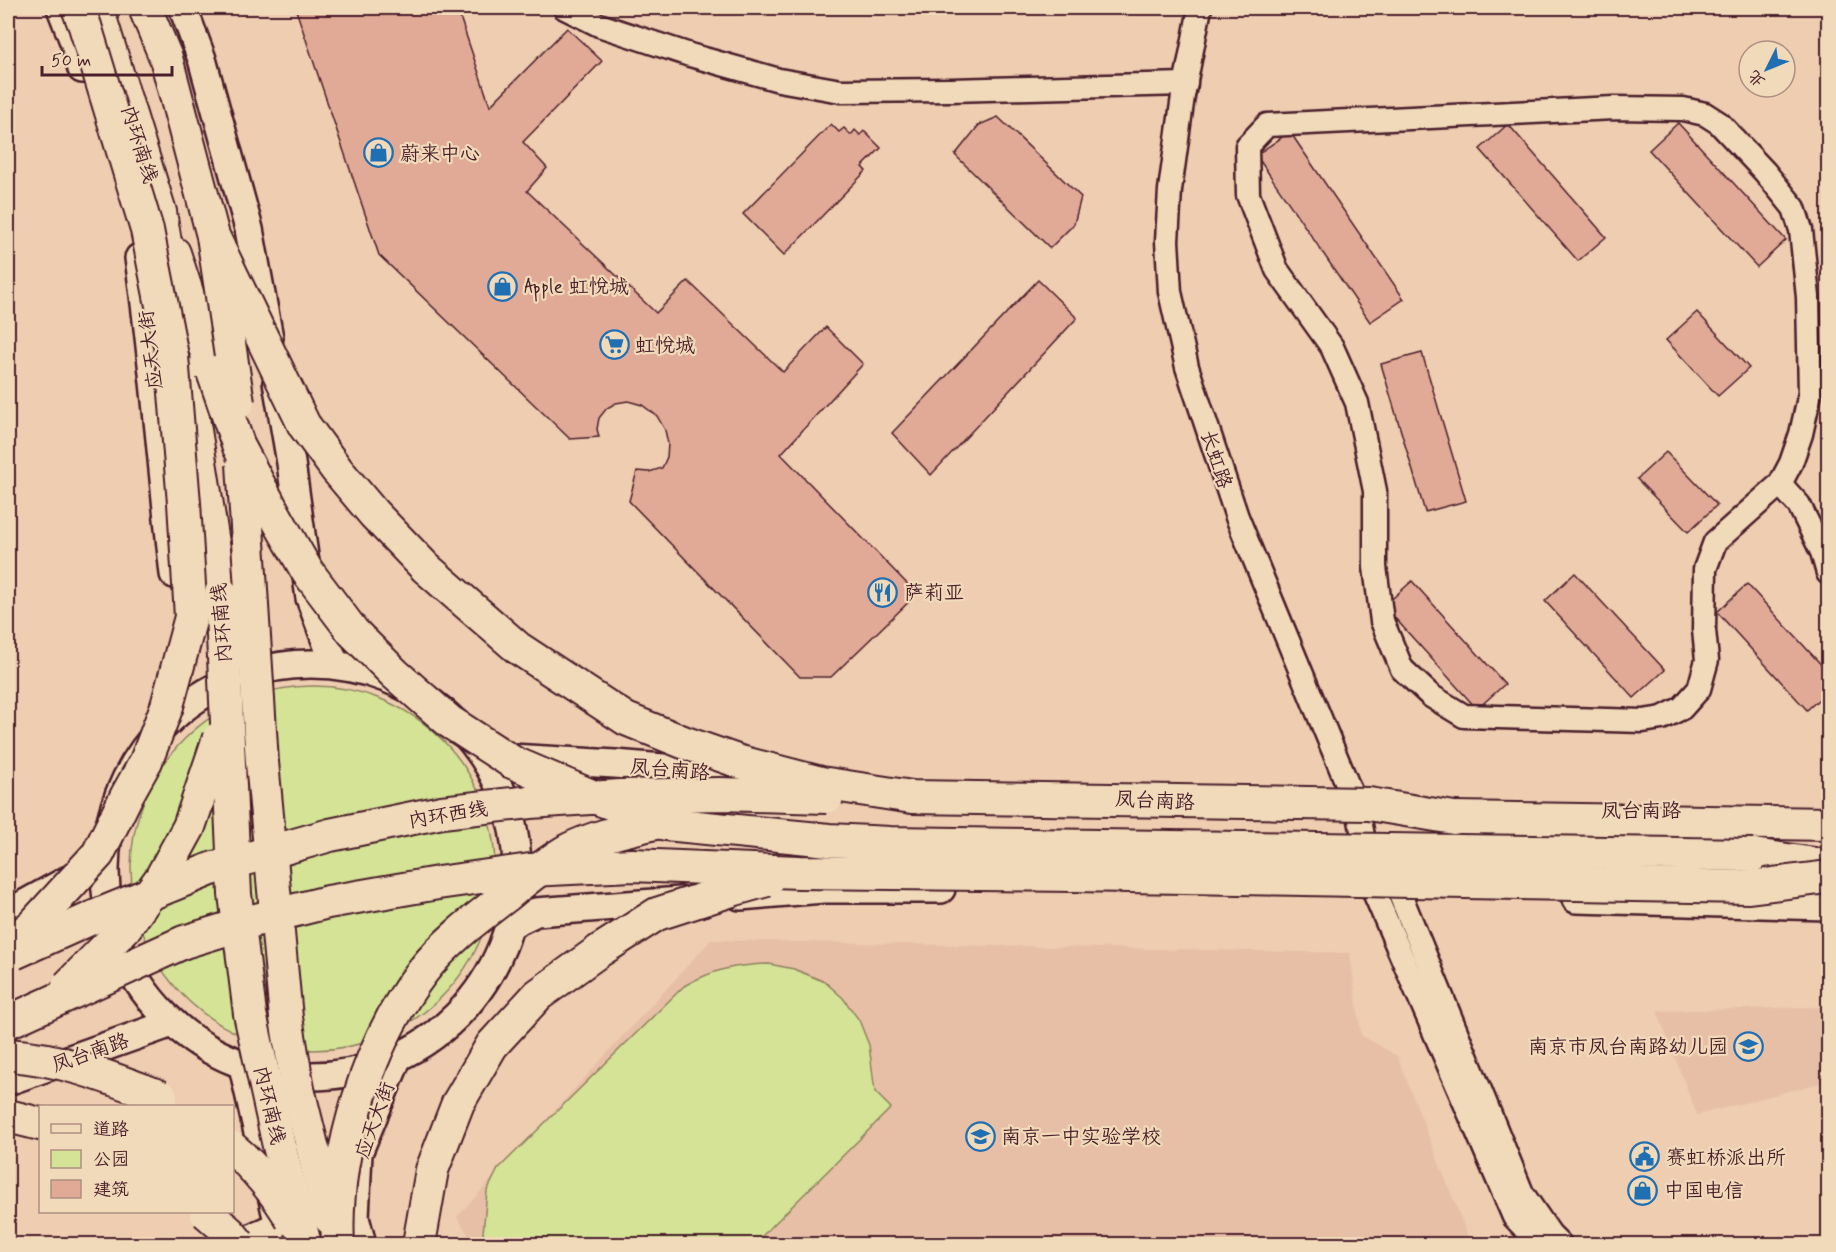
<svg xmlns="http://www.w3.org/2000/svg" width="1836" height="1252" font-family="Mynerve,'LXGW WenKai TC',sans-serif">
<style>
.built{fill:#e7bfa6}
.green{fill:#d4e396;stroke:#8f8160;stroke-width:1.5}
.building{fill:#e1aa97;stroke:#4a1f2b;stroke-width:1.5}
.lines{fill:none;stroke-linecap:round;stroke-linejoin:round}
.minor-casing{stroke:#4a1f2b;stroke-width:27}
.major-casing{stroke:#4a1f2b;stroke-width:32}
.highway-casing{stroke:#4a1f2b;stroke-width:36}
.minor{stroke:#f1daba;stroke-width:22}
.major{stroke:#f1daba;stroke-width:27}
.highway{stroke:#f1daba;stroke-width:32}
.highway-bridge-casing{stroke:#4a1f2b;stroke-width:36;stroke-linecap:butt}
.highway-bridge{stroke:#f1daba;stroke-width:32}
.labels{text-anchor:middle;stroke-width:4.5;stroke-linejoin:round;paint-order:stroke}
.street-label{font-size:20px;fill:#4a1f2b;stroke:#f1daba}
.poi-label{font-size:20px;fill:#4a1f2b;stroke:#f1daba;text-anchor:start}
</style>
<rect width="100%" height="100%" fill="#eecdb1"/>
<filter id="ink" filterUnits="userSpaceOnUse"><feTurbulence type="fractalNoise" baseFrequency=".0167" numOctaves="2"/><feDisplacementMap in="SourceGraphic" scale="12" xChannelSelector="R" yChannelSelector="G"/><feConvolveMatrix kernelMatrix="1 2 1 2 8 2 1 2 1" color-interpolation-filters="sRGB"/></filter>
<g filter="url(#ink)">
<g class="built">
<path d="M711,940L1350,953L1361,1035L1397,1056L1471,1244H474L457,1217Z"/>
<path d="M1828,1007V1081L1697,1115L1657,1011Z"/>
</g>
<g class="green">
<circle cx="313" cy="868" r="182"/>
<path d="M769,964L794,969L825,982L843,998L859,1020L869,1045L875,1092L891,1108L754,1244H486L483,1233L487,1191L498,1169L684,986C714,969 735,965 769,964Z"/>
</g>
<g class="building">
<path d="M302,8H457L490,106L567,28L602,61L523,142L547,168L527,191L656,313L688,281L783,372L826,327L863,364L781,454L917,594L831,677H800L629,501L637,471L649,472L662,468L667,457L668,444L665,430L657,416L642,405L628,401L616,403L607,408L599,418L597,429L599,437L570,439L379,255L296,10Z"/>
<path d="M998,117L1081,197L1074,224L1050,248L955,155L979,125Z"/>
<path d="M1678,123L1786,240L1757,267L1649,150Z"/>
<path d="M831,124L839,132L844,128L851,135L855,130L860,135L864,131L881,148L862,167L866,171L784,255L743,214Z"/>
<path d="M1508,124L1606,237L1578,261L1480,149Z"/>
<path d="M1290,132L1404,299L1370,322L1256,155Z"/>
<path d="M1038,280L1077,318L931,475L892,433Z"/>
<path d="M1697,312L1749,368L1718,396L1666,340Z"/>
<path d="M1422,353L1466,501L1425,512L1381,364Z"/>
<path d="M1666,452L1717,505L1688,532L1637,479Z"/>
<path d="M1575,573L1665,670L1634,698L1545,601Z"/>
<path d="M1412,581L1505,684L1477,709L1384,606Z"/>
<path d="M1747,584L1828,672V691L1807,710L1717,612Z"/>
</g>
<g class="lines">
<defs>
<g id="minor">
<path d="M565,8L599,25L690,55L779,80L841,91L951,90L1186,84"/>
<path d="M1200,8L1183,96L1170,190L1167,241L1170,292L1187,367L1237,517L1358,810L1374,892L1514,1217L1540,1244"/>
<path d="M1614,108L1683,109L1705,114L1719,123L1765,172L1794,208L1801,230L1808,297L1810,393L1801,434L1791,463L1780,484L1715,542L1705,569L1704,630L1707,660L1699,689L1682,708L1662,718L1643,721L1464,716L1431,696L1402,669L1382,621L1375,567V491L1357,403L1332,347L1277,270L1248,195L1247,146L1267,125Z"/>
<path d="M1780,484L1799,505L1822,552L1828,573"/>
<path d="M1400,894L1522,1193L1550,1234L1560,1244"/>
</g>
<g id="major">
<path d="M61,8L75,44L82,69"/>
<path d="M183,8L202,59L249,229L269,338"/>
<path d="M139,258C154,363 162,469 174,574"/>
<path d="M277,382L291,463L310,598L335,665"/>
<circle cx="311" cy="870" r="206"/>
<path d="M511,758L615,764L760,776"/>
<path d="M740,896L823,889H941"/>
<path d="M1576,899L1828,906"/>
<path d="M8,913L68,880"/>
<path d="M511,924L536,912L680,901"/>
<path d="M243,1066L283,1244"/>
<path d="M8,1081L172,1023"/>
<path d="M238,1244L279,1225L297,1224"/>
<path d="M362,1244L355,1218L358,1153L397,1059"/>
</g>
<g id="highway">
<path d="M97,8L160,212L171,278"/>
<path d="M174,253L213,372"/>
<path d="M186,374L221,593"/>
<path d="M1454,818L1828,824"/>
<path d="M1753,855L1828,866"/>
<path d="M8,1116L40,1124"/>
</g>
</defs>
<use href="#minor" class="minor-casing"/>
<use href="#major" class="major-casing"/>
<use href="#highway" class="highway-casing"/>
<use href="#minor" class="minor"/>
<use href="#major" class="major"/>
<use href="#highway" class="highway"/>
<defs>
<g id="highway-bridge">
<path d="M145,8L166,58L213,236L238,403"/>
<path d="M213,236L304,425L337,470L374,514L426,568L518,648L626,719L683,742L740,762L821,783L912,797L1369,804L1454,818"/>
<path d="M213,372L239,447L275,515L307,571L353,632L395,674L450,722L512,762L594,797L666,824L829,840L890,843L1753,855"/>
<path d="M243,464L262,762L286,1018L298,1089L330,1218"/>
<path d="M221,593L235,894L250,1014L279,1146L305,1244"/>
<path d="M8,945L33,925L98,854L127,795L146,761L167,706L191,617L184,503L172,356L147,230L85,26L78,8"/>
<path d="M14,953L103,913L211,869L330,835L442,812L530,802L620,796L719,794L827,797"/>
<path d="M68,986L125,928L161,878L189,827L219,738"/>
<path d="M8,1022L184,942L256,920L328,902L438,883L530,870L632,865L799,872L1074,875L1749,887L1828,877"/>
<path d="M8,1055C61,1058 111,1078 161,1097"/>
<path d="M232,1148C253,1165 279,1196 292,1220"/>
<path d="M206,1212L230,1233L239,1244"/>
<path d="M338,1244C333,1155 368,1043 422,972C445,942 476,919 506,896C525,880 546,863 568,850C597,835 632,829 663,821"/>
<path d="M419,1244L432,1170L458,1103L492,1045L538,995L599,951L657,914L735,889L767,880"/>
</g>
</defs>
<use href="#highway-bridge" class="highway-bridge-casing"/>
<use href="#highway-bridge" class="highway-bridge"/>
</g>
</g>
<defs>
<symbol id="shop-ring" viewBox="-11 -11 22 22"><circle r="9.5" fill="#f1daba" stroke="#1f6fb2" stroke-width="1.5"/><path d="M-5-2.5h2.3a2.7 3.5 0 0 1 5.4 0H5L5.5 6h-11ZM-1.5-2.5h3a1.5 2.3 0 0 0-3 0Z" fill="#1f6fb2"/></symbol>
<symbol id="supermarket-ring" viewBox="-11 -11 22 22"><circle r="9.5" fill="#f1daba" stroke="#1f6fb2" stroke-width="1.5"/><path d="M-6-5.5h2.5l.6 2H6L4.5 2H-2.5L-4.4-4H-6ZM-1.5 3.2a1.3 1.3 0 1 0 .1 0ZM3 3.2a1.3 1.3 0 1 0 .1 0Z" fill="#1f6fb2"/></symbol>
<symbol id="restaurant-ring" viewBox="-11 -11 22 22"><circle r="9.5" fill="#f1daba" stroke="#1f6fb2" stroke-width="1.5"/><path d="M-5-6h1v4h1v-4h1v4h1v-4h1v5L-1.5 .5V6h-2V.5L-5-1ZM5-6V6H3V1.5H1.5Q1.5-4 5-6Z" fill="#1f6fb2"/></symbol>
<symbol id="school-ring" viewBox="-11 -11 22 22"><circle r="9.5" fill="#f1daba" stroke="#1f6fb2" stroke-width="1.5"/><path d="M0-5L7-2L0 1L-7-2ZM-4 1L0 2.5L4 1V4Q0 6-4 4Z" fill="#1f6fb2"/></symbol>
<symbol id="civic-ring" viewBox="-11 -11 22 22"><circle r="9.5" fill="#f1daba" stroke="#1f6fb2" stroke-width="1.5"/><path d="M-.6-6.5H3V-4.5H.6V-3L4-1V1h2V6H-6V1h2V-1L-.6-3ZM-1.2 2.5V6h2.4V2.5Z" fill="#1f6fb2"/></symbol>
</defs>
<g fill-rule="evenodd">
<use href="#shop-ring" x="362" y="136" width="33" height="33"/>
<use href="#shop-ring" x="486" y="270" width="33" height="33"/>
<use href="#supermarket-ring" x="598" y="328" width="33" height="33"/>
<use href="#restaurant-ring" x="866" y="576" width="33" height="33"/>
<use href="#school-ring" x="1732" y="1030" width="33" height="33"/>
<use href="#school-ring" x="964" y="1120" width="33" height="33"/>
<use href="#civic-ring" x="1628" y="1140" width="33" height="33"/>
<use href="#shop-ring" x="1626" y="1174" width="33" height="33"/>
</g>
<g class="labels">
<g class="street-label">
<text transform="translate(140 144) rotate(73)" y="7">内环南线</text>
<text transform="translate(150 350) rotate(-97)" y="7">应天大街</text>
<text transform="translate(1217 459) rotate(72)" y="7">长虹路</text>
<text transform="translate(221 623) rotate(-94)" y="7">内环南线</text>
<text transform="translate(670 769) rotate(5)" y="7">凤台南路</text>
<text transform="translate(1155 800) rotate(3)" y="7">凤台南路</text>
<text x="1641" y="817">凤台南路</text>
<text transform="translate(448 814) rotate(-9)" y="7">内环西线</text>
<text transform="translate(90 1052) rotate(-19)" y="7">凤台南路</text>
<text transform="translate(270 1105) rotate(77)" y="7">内环南线</text>
<text transform="translate(374 1120) rotate(-70)" y="7">应天大街</text>
</g>
<g class="poi-label">
<text x="400" y="160">蔚来中心</text>
<text x="524" y="293">Apple 虹悦城</text>
<text x="635" y="352">虹悦城</text>
<text x="904" y="599">萨莉亚</text>
<text x="1728" y="1053" text-anchor="end">南京市凤台南路幼儿园</text>
<text x="1001" y="1143">南京一中实验学校</text>
<text x="1666" y="1164">赛虹桥派出所</text>
<text x="1664" y="1197">中国电信</text>
</g>
</g>
<rect width="1836" height="1252" fill="none" stroke="#f1daba" stroke-width="30"/>
<rect x="15" y="15" width="1806" height="1222" fill="none" stroke="#4a1f2b" stroke-width="2" filter="url(#ink)"/>
<rect x="39" y="1105" width="195" height="108" fill="#f1daba" stroke="#ae8f81" stroke-width="1.5"/>
<rect x="51" y="1124" width="30" height="9" fill="#f1daba" stroke="#ae8f81" stroke-width="1.5"/>
<text x="93" y="1135" font-size="18" fill="#4a1f2b">道路</text>
<rect x="51" y="1150" width="30" height="18" fill="#d4e396" stroke="#ae8f81" stroke-width="1.5"/>
<text x="93" y="1165" font-size="18" fill="#4a1f2b">公园</text>
<rect x="51" y="1180" width="30" height="18" fill="#e1aa97" stroke="#ae8f81" stroke-width="1.5"/>
<text x="93" y="1195" font-size="18" fill="#4a1f2b">建筑</text>
<g transform="translate(1767 69) rotate(227)"><circle r="28" fill="#f1daba" stroke="#ae8f81" stroke-width="1.5"/>
<path d="M0-4.5L10 22L0 15L-10 22Z" fill="#1f6fb2"/>
<text y="-9" font-size="16" font-weight="bold" text-anchor="middle" fill="#4a1f2b">北</text>
</g>
<path d="M42 66v9h130v-9" fill="none" stroke="#4a1f2b" stroke-width="3"/>
<text x="51" y="66" font-size="18" fill="#4a1f2b" stroke="#f1daba" stroke-width="4.5" paint-order="stroke">50 m</text>
</svg>
